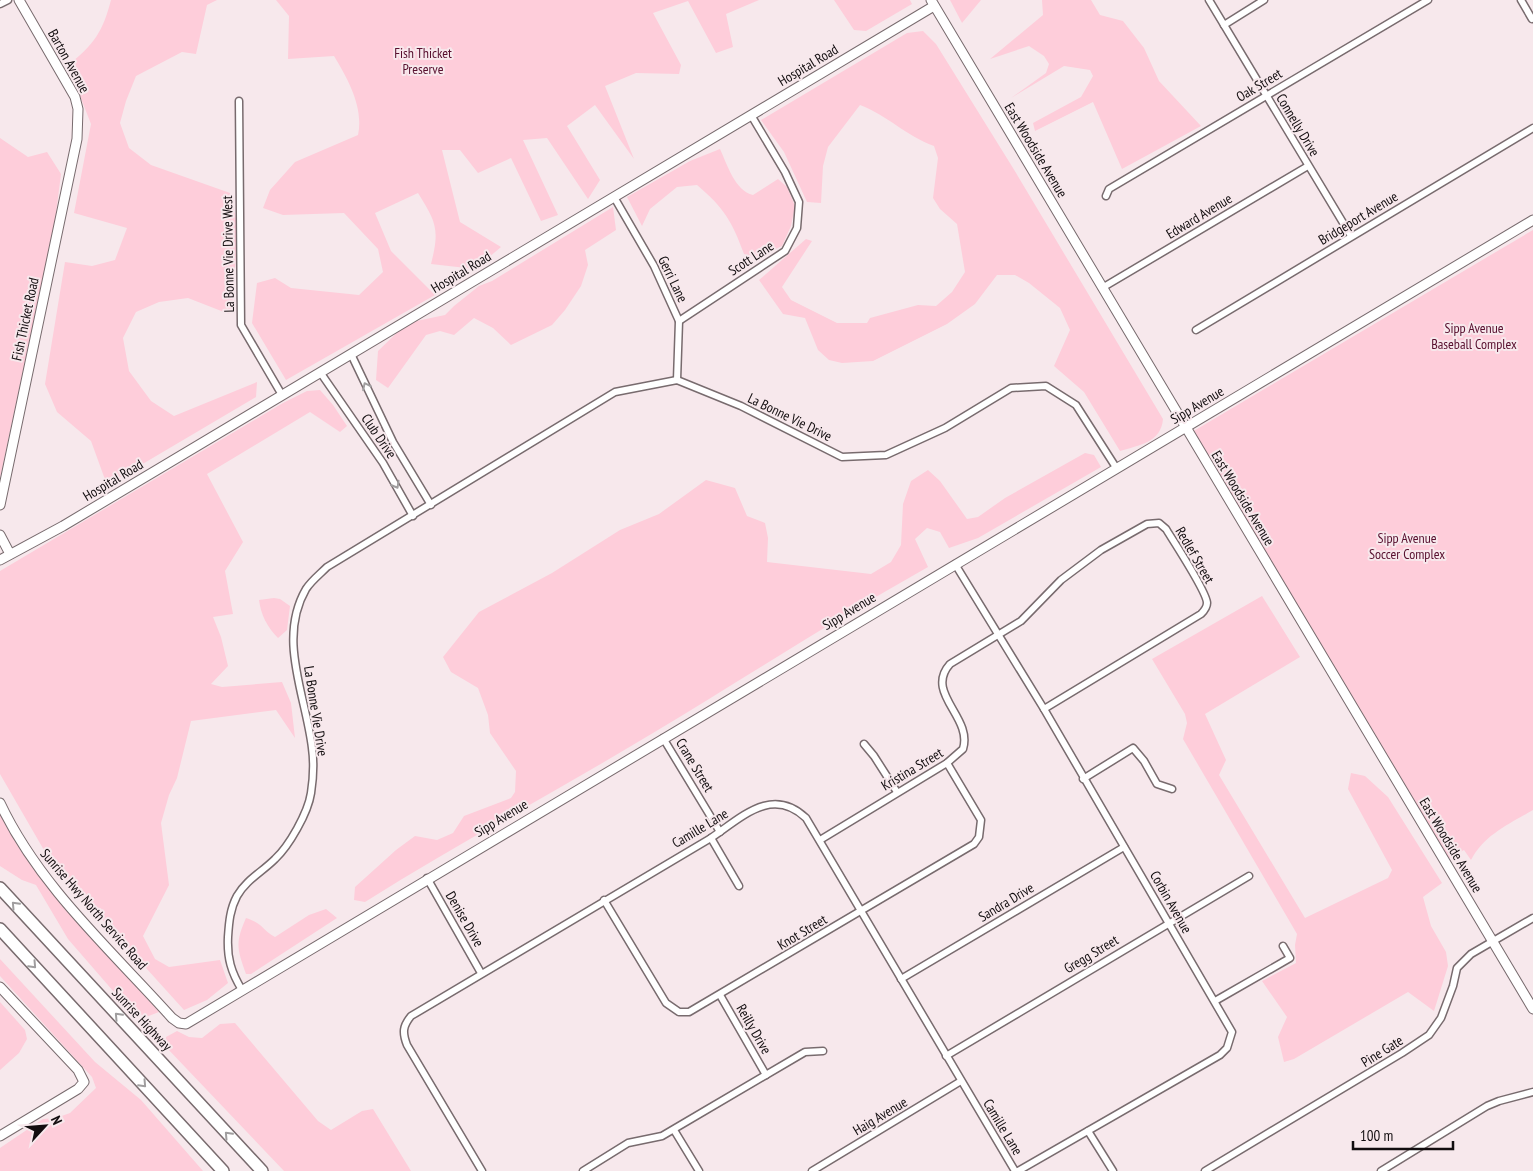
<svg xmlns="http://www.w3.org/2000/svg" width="1533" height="1171" font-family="'PT Sans Narrow',sans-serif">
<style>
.green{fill:#fecdda}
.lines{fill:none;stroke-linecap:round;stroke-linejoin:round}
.street-casing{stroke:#786b6e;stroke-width:9}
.secondary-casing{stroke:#786b6e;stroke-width:11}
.highway-casing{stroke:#786b6e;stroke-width:14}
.street{stroke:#fff;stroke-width:6}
.secondary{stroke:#fff;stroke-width:9}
.highway{stroke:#fff;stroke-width:11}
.oneway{stroke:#a09e9f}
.labels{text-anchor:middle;stroke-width:4;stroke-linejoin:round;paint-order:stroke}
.park-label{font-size:14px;fill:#570f2e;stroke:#f7e8ec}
.street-label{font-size:14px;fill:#120d0f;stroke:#f7e8ec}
</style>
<rect width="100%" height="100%" fill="#f7e8ec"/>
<g class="green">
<path d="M111,0H217L207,5L196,54L182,52L136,76L126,101L120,123L129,148L151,165L230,193L238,227L232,308L229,314L188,298L159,302L136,312L123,338L129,371L151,401L174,416L257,382L256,397L107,485L91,441L57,412L45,384L65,262L92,266L115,260L127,228L74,213L91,124L68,65C94,45 103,31 111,0Z"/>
<path d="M276,0H759L726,14L733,47L716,53L688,1L653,13L681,65L679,74L636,73L605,86L634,159L595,105L567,126L600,180L588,199L547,138L523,140L558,215L541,221L511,158L478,173L460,150H442L460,222L501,247L475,269L431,264C440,229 436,222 418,193L375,213L391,251L435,295L286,380L252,323L257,283L275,278L291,288L359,295L383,272L378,249L344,213L283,215L263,208L270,190L295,162L358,135C364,108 348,79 334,56L288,59L289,16Z"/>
<path d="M834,0H910L912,4L866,31L854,30Z"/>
<path d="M950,0H981L962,23Z"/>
<path d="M1042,0H1091L1100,15L1123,21L1144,48L1159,81L1201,126L1122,169L1093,102L1035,131L1033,123L1081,97L1093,76L1090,70L1064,66L1011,98L1046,73L1049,64L1044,56L1029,46L990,59L1043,15Z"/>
<path d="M923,31L936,44L1013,168L1163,419C1161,443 1139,445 1120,451L1084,392L1054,366L1070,330L1060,308L1029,283L1015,275H997L975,304L947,324L873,361L842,363L829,360L818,350L805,318L783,314L759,280L806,239L812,241L782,287L791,300L837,323H867L870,318L918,305L936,306L952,292L965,272L957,224L940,209L933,198L938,158L934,146C906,136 887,115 860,105L828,147L823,166L821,203L807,202L784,152L761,120L907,33Z"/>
<path d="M0,138L28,157L47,152L61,174L55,221L0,478Z"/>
<path d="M720,149C727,164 735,191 753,195L778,179L787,187L795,206L791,226L782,246L757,258L744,254C732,221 724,208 697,185L677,187L650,209L642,226L627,197L690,161Z"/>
<path d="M613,207L616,230L585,250L588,265L581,286L565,310L552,325L511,345L493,328L474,318L454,335L440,331L426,335L388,388L376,380L378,351L407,323L445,315L454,306L479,286L492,281Z"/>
<path d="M1533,230V810C1509,824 1484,835 1471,860L1464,850L1449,858L1192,432Z"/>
<path d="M320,390L333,405L347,426L340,432L310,412L207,474L243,542L225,571L233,614L213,617L221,637L228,666L211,684L222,687L282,682L291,703L295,738L276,710L191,721L177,778L169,795L161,823L169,885L143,936L155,959L169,967L220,960L228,983L207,1000L184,1010L52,864L0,774V571L283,403L307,391Z"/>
<path d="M1085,453L1094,455L1101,467L978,538L949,548L940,532L927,528L915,539L928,567C835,619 745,678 653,733C557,791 459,843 365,902L354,900L355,887L396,850L415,836L437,840L453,833L464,816L511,798L515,792L516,771L490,733L488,715L478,688L451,672L443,657L479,612L552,573L620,530L659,514L706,480L735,488L747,516L765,523L768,538L767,562L871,574L891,562L901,545L903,504L911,481L928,470L940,481L967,519L978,517L1005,498Z"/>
<path d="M1262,596L1300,657L1205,714L1226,760L1219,775L1305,918L1388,878L1392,870L1348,789L1351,773L1365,776L1388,797L1442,883L1423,897L1431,926L1446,952L1448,966L1434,1011L1408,992L1294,1059L1284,1062L1278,1037L1287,1017L1262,981L1296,963L1295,945L1297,934L1183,739L1187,723L1185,714L1152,659Z"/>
<path d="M274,598L280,599L290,606L287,630L278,638C267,627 261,615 259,600Z"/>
<path d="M0,814C36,888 104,950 159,1012L146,1017L127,1007L68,939L36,885L22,880L0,866Z"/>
<path d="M326,909L337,918L251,974H246C237,949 235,943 246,918C264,924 261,929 275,937L309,915Z"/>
<path d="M0,959L95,1062L141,1100L203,1171H0V1148L43,1119L56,1118L70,1113L96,1088L92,1077L0,976Z"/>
<path d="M0,1002L25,1030L27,1039L19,1053L0,1070Z"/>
<path d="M235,1023L318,1121L331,1130L362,1111L373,1109L411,1171H284L166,1047V1037L177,1031L189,1037L202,1038L220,1024Z"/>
</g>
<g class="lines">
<defs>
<g id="street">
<path d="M1209,0L1351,236"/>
<path d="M1521,0L1532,19"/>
<path d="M0,4L8,0"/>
<path d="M1224,25L1264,0"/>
<path d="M239,101L241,325L282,395"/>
<path d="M1106,196L1109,189L1428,0"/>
<path d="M614,197L654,266L679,321L677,380"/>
<path d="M1102,288L1308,166"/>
<path d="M679,321L785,251L797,228L799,202L785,172L751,115"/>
<path d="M1196,330L1533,128"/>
<path d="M351,354L393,442L431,505"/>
<path d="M320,372L383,463L413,516"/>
<path d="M955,564L1044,709L1232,1032L1227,1048L1220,1055L1018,1171"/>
<path d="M663,738L720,832"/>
<path d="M864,744L874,756L897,792"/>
<path d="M1083,779L1133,748L1144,761L1157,784L1172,789"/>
<path d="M711,838L739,886"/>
<path d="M820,840L947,763L963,749C973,717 924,693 950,664L1021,621L1061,580L1101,550L1147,524L1159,523L1166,529C1174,542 1207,592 1207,603C1207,607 1204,611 1201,614L1044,709"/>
<path d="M427,878L481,973"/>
<path d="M604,900L666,1003L679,1012H689L974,844L979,837L981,820L947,763"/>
<path d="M901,979L1124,847"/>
<path d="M242,990C231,972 227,958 228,937C229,922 230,909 237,896C246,880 262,872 275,859C289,846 308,813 311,793C313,780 314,762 312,748C306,696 277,639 306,589C311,581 320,574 327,567L615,392L677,380L741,406L842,457L886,455L945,428L1011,388L1046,386L1076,405L1117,469"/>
<path d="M720,995L766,1075"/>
<path d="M1215,1001L1290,958L1283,946"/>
<path d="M946,1056L1249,876"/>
<path d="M674,1130L699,1171"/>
<path d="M1088,1131L1113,1171"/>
<path d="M482,1171L407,1045C402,1032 403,1026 411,1016L711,838C742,817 772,786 806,818L1015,1171"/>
<path d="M583,1171L628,1143L662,1136L805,1052L823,1051"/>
<path d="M812,1171L961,1081"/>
<path d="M1205,1171L1402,1053L1429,1035L1441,1018L1453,986L1457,968L1471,954L1533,918"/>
<path d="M1381,1171L1487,1106L1499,1101L1533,1092"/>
</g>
<g id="secondary">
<path d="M931,0L1533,1009"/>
<path d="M0,505L77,139L78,109L75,97L19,0"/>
<path d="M0,535L10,554"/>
<path d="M0,560L63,526L934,6"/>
<path d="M0,803C39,886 111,950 172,1018L179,1023L186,1024L1533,220"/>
<path d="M0,987L78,1070L84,1082L78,1089L0,1136"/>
</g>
<g id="highway">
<path d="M0,888L262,1171"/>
<path d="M0,929L223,1171"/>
</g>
</defs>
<use href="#street" class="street-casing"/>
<use href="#secondary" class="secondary-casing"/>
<use href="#highway" class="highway-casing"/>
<use href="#street" class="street"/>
<use href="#secondary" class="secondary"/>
<use href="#highway" class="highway"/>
</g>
<defs><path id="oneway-chevron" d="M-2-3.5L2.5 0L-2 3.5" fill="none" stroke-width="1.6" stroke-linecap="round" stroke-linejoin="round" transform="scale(1.25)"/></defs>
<g class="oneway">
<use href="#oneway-chevron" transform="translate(366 386) rotate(-116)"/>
<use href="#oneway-chevron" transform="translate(396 485) rotate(60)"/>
<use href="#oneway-chevron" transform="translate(15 905) rotate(-133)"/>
<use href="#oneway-chevron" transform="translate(33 965) rotate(47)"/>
<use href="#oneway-chevron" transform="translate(118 1016) rotate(-133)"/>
<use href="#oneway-chevron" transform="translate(143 1084) rotate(47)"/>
<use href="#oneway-chevron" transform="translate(228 1135) rotate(-133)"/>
</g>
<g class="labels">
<g class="park-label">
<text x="423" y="58">Fish Thicket<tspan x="423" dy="16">Preserve</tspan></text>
<text x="1474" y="333">Sipp Avenue<tspan x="1474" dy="16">Baseball Complex</tspan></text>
<text x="1407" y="543">Sipp Avenue<tspan x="1407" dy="16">Soccer Complex</tspan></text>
</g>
<g class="street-label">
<text transform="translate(69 61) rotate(61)" y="5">Barton Avenue</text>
<text transform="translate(808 65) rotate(-31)" y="5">Hospital Road</text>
<text transform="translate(1259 85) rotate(-31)" y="5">Oak Street</text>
<text transform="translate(1298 125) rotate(59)" y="5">Connelly Drive</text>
<text transform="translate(1036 150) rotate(59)" y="5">East Woodside Avenue</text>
<text transform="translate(1199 216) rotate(-31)" y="5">Edward Avenue</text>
<text transform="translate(1358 218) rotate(-31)" y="5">Bridgeport Avenue</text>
<text transform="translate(228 254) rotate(-91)" y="5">La Bonne Vie Drive West</text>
<text transform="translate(751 258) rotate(-33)" y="5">Scott Lane</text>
<text transform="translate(461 272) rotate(-31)" y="5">Hospital Road</text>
<text transform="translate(673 279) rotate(64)" y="5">Gerri Lane</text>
<text transform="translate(25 319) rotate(-78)" y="5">Fish Thicket Road</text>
<text transform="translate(1197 405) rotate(-31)" y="5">Sipp Avenue</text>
<text transform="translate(790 417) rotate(26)" y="5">La Bonne Vie Drive</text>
<text transform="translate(379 436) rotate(56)" y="5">Club Drive</text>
<text transform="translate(113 480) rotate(-31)" y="5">Hospital Road</text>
<text transform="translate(1243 498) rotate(59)" y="5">East Woodside Avenue</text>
<text transform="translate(1195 555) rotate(60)" y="5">Redlef Street</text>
<text transform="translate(849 611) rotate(-31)" y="5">Sipp Avenue</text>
<text transform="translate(316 711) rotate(81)" y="5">La Bonne Vie Drive</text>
<text transform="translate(695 765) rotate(59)" y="5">Crane Street</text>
<text transform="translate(912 769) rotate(-31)" y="5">Kristina Street</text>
<text transform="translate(501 818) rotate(-31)" y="5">Sipp Avenue</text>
<text transform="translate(700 828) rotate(-31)" y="5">Camille Lane</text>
<text transform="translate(1451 845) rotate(59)" y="5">East Woodside Avenue</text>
<text transform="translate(1006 902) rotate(-31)" y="5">Sandra Drive</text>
<text transform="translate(1171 902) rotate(60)" y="5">Corbin Avenue</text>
<text transform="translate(94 909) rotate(49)" y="5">Sunrise Hwy North Service Road</text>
<text transform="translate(465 919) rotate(60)" y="5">Denise Drive</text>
<text transform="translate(802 932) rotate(-31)" y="5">Knot Street</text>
<text transform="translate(1091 954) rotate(-31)" y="5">Gregg Street</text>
<text transform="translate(142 1019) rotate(47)" y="5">Sunrise Highway</text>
<text transform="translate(754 1029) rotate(60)" y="5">Reilly Drive</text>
<text transform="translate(1382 1051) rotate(-32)" y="5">Pine Gate</text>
<text transform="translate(880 1116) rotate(-31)" y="5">Haig Avenue</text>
<text transform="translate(1003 1127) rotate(59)" y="5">Camille Lane</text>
</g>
</g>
<g transform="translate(45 1126) rotate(64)" stroke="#f7e8ec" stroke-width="4" paint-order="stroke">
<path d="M0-4L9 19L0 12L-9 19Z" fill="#120d0f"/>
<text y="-8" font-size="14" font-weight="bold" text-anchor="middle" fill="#120d0f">N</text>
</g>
<path d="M1353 1141v8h100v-8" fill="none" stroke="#120d0f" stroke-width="2.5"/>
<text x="1360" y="1141" font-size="15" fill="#120d0f" stroke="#f7e8ec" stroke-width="4" paint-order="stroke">100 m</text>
</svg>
